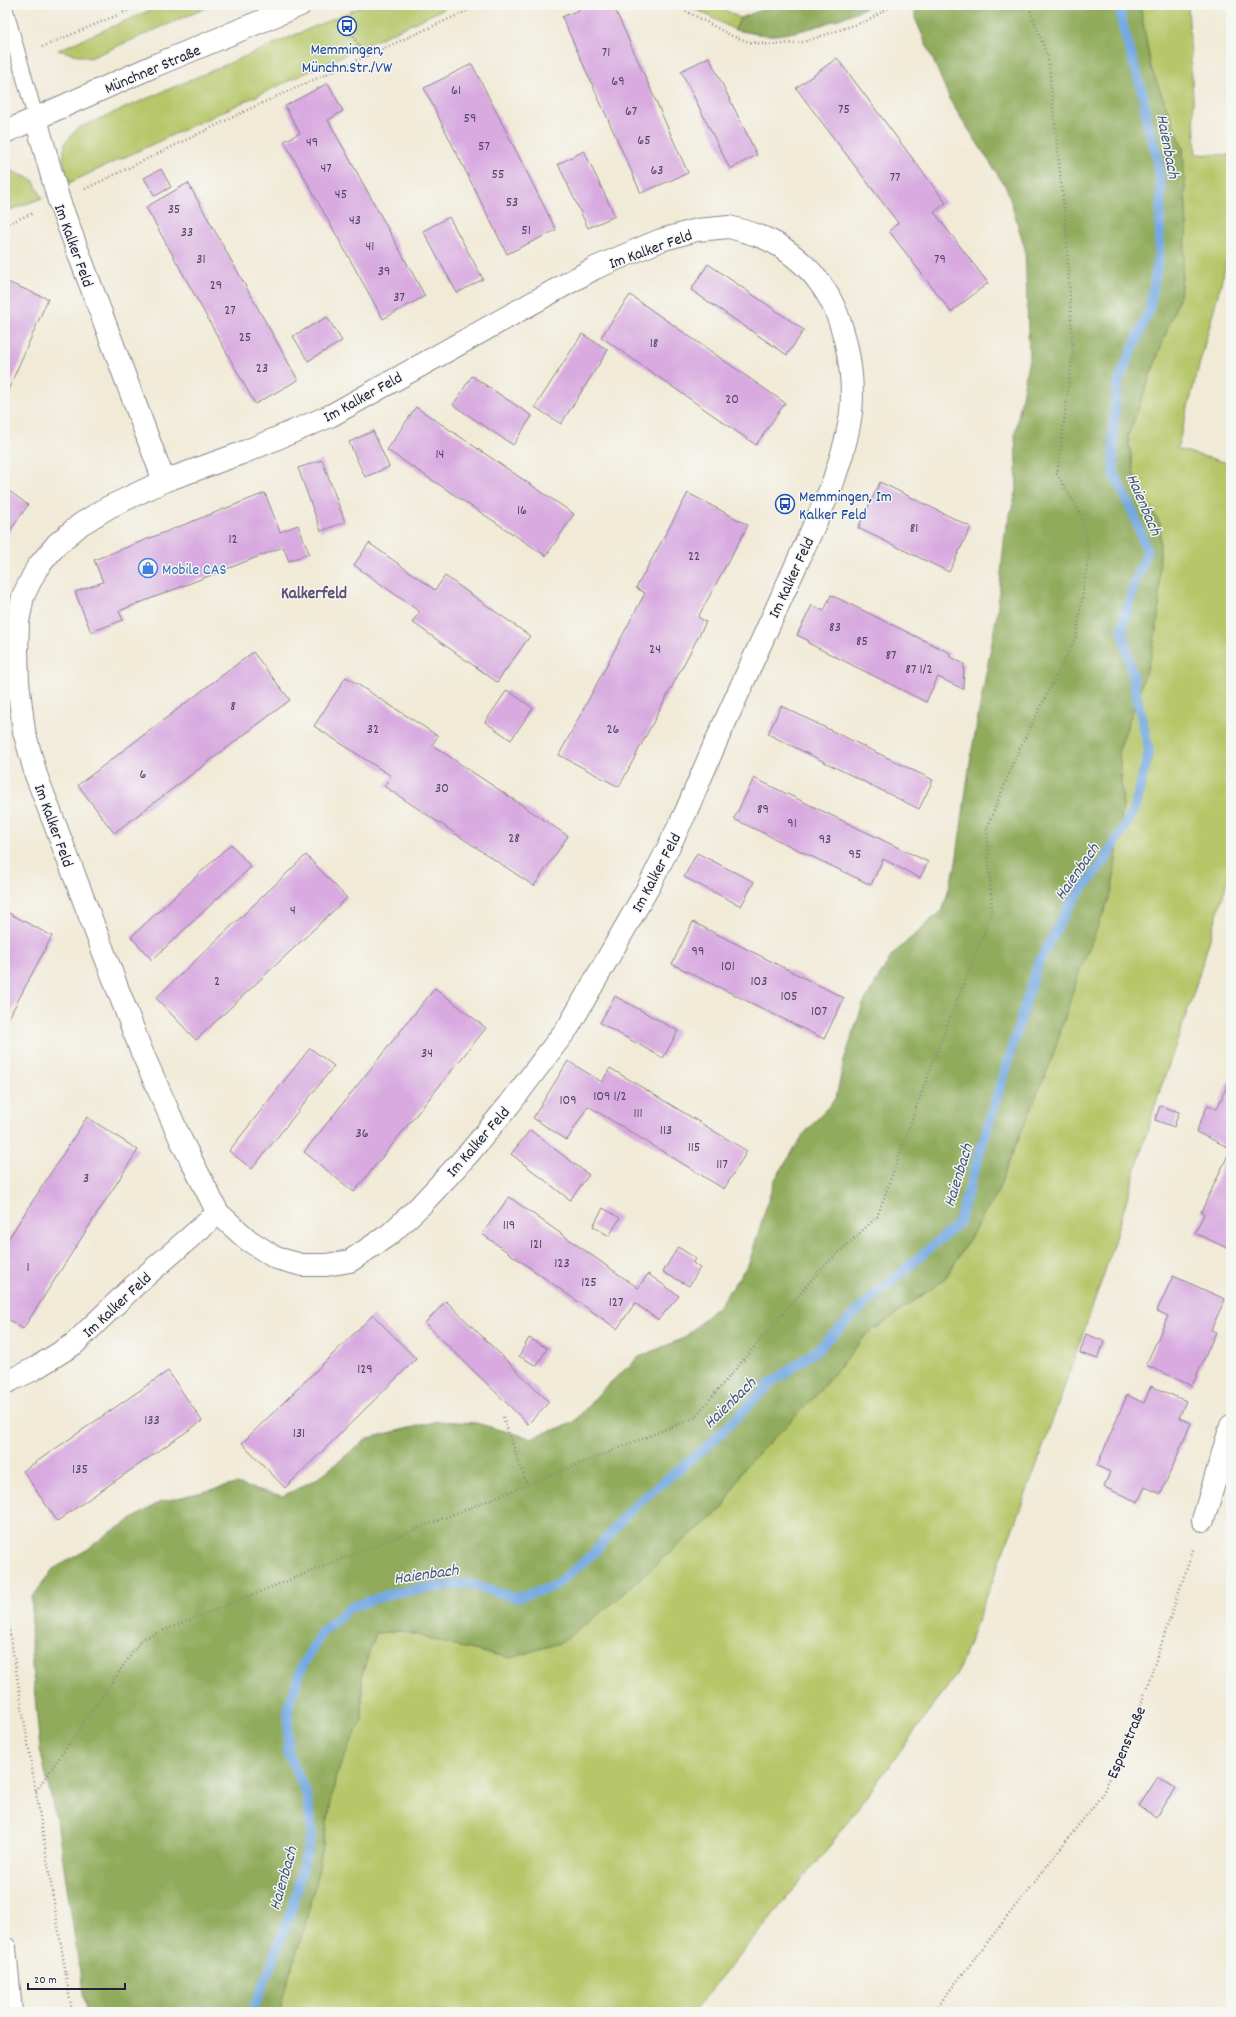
<svg xmlns="http://www.w3.org/2000/svg" width="1236" height="2017" font-family="Dekko,sans-serif">
<style>
.green{fill:#b6c668;stroke:#6c7452}
.forest{fill:#90ab5c;stroke:#59664c}
.lines{fill:none;stroke-linecap:round;stroke-linejoin:round}
.stream{stroke:#74a9e1;stroke-width:10}
.building{fill:#d8aae0}
.service-casing{stroke:#8a8689;stroke-width:17}
.minor-casing{stroke:#8a8689;stroke-width:24}
.secondary-casing{stroke:#8a8689;stroke-width:24}
.path{stroke:#8a8689;stroke-width:2.5;stroke-dasharray:1 3;stroke-linecap:butt}
.service{stroke:#fff;stroke-width:15}
.minor{stroke:#fff;stroke-width:22}
.secondary{stroke:#fff;stroke-width:22}
.labels{text-anchor:middle;stroke-width:3;stroke-linejoin:round;paint-order:stroke}
.number-label{font-size:14px;fill:#504464}
.transit-label{font-size:16px;fill:#164399;stroke:#f6f6f2}
.street-label{font-size:16px;fill:#22223b;stroke:#f6f6f2}
.shop-label{font-size:16px;fill:#366cbe;stroke:#f6f6f2;text-anchor:start}
.water-label{font-size:17px;font-style:italic;fill:#43587d;stroke:#f6f6f2}
.neighbourhood-label{font-size:17px;font-weight:bold;fill:#625275;stroke:#f6f6f2}
</style>
<rect width="100%" height="100%" fill="#f6f6f2"/>
<filter id="ink" filterUnits="userSpaceOnUse"><feTurbulence type="fractalNoise" baseFrequency=".025" numOctaves="2"/><feDisplacementMap in="SourceGraphic" scale="8" xChannelSelector="R" yChannelSelector="G"/><feConvolveMatrix kernelMatrix="1 2 1 2 8 2 1 2 1" color-interpolation-filters="sRGB"/></filter>
<filter id="wash" filterUnits="userSpaceOnUse"><feTurbulence type="fractalNoise" baseFrequency=".012" numOctaves="4" result="noise"/><feDisplacementMap in="SourceGraphic" scale="16" xChannelSelector="R" yChannelSelector="G"/><feGaussianBlur stdDeviation="0.9" result="paint"/><feColorMatrix in="noise" values="0 0 0 0 0 0 0 0 0 0 0 0 0 0 0 0 0 1.4 0 .05"/><feComposite in="paint" operator="in"/></filter>
<g filter="url(#wash)">
<rect width="100%" height="100%" fill="#f1ead7"/>
<g class="green">
<path d="M162,5H213L90,58L58,50Z"/>
<path d="M365,5H452L69,183L63,160L65,143L78,128Z"/>
<path d="M688,5H716L740,18L735,30Z"/>
<path d="M1140,5H1188L1196,154L1231,155V245L1177,449L1231,464V869L1191,1001L1158,1096L1104,1274L1035,1470L957,1674L832,1843L693,2012H280L283,1996L318,1872L336,1775L362,1719V1675L375,1633L403,1631L456,1646L511,1658L562,1642L607,1608L673,1549L723,1508L744,1468L812,1400L865,1336L945,1279L998,1191L1014,1149L1051,1062L1077,978L1123,807L1119,750L1151,657L1159,613L1160,524L1135,481L1128,436L1180,295L1187,228L1183,148L1151,68Z"/>
<path d="M5,171H12L33,180L42,198L5,212Z"/>
</g>
<g class="forest">
<path d="M775,5H870C847,18 802,33 775,35C763,36 748,32 735,30L740,18Z"/>
<path d="M915,5H1140L1151,68L1183,148L1187,228L1180,295L1128,436L1135,481L1160,524L1159,613L1151,657L1119,750L1123,807L1112,892L1077,978L1051,1062L1014,1149L998,1191L945,1279L865,1336L812,1400L744,1468L723,1508L673,1549L607,1608L562,1642L511,1658L456,1646L403,1631L375,1633L362,1675V1719L336,1775L318,1872L304,1930L283,1996L280,2012H86L58,1828L40,1750L31,1654L32,1598L53,1569L88,1549L106,1535L160,1502L236,1484L283,1496L318,1478L368,1438L438,1421L476,1423L530,1438L573,1423L603,1389L639,1357L684,1338L720,1304L749,1263L774,1181L803,1135L836,1098L844,1060L863,1004L892,955L943,909L956,863L971,755L997,614L1005,532L1017,490L1015,434L1029,358L1025,249L1007,189L952,104L915,18Z"/>
</g>
<g class="lines">
<path class="stream" d="M252,2012L270,1968L292,1908L312,1833L306,1792L288,1754V1708L303,1664L322,1632L349,1608L393,1593L467,1583L516,1598L554,1586L593,1554L630,1510L714,1440L772,1382L816,1351L867,1302L958,1224L1037,966L1069,906L1103,863L1134,811L1149,751L1122,629L1133,588L1147,552L1134,515L1114,474L1113,429L1117,385L1149,311L1159,256L1161,194L1157,156L1147,123L1143,94L1123,28L1119,5"/>
</g>
<g id="blocks">
<g class="building">
<path d="M590,5H613L688,173L641,193L562,17Z"/>
<path d="M709,57L757,155L730,169L681,71Z"/>
<path d="M837,58L946,203L934,212L988,283L951,312L889,231L898,223L796,88Z"/>
<path d="M472,64L556,230L507,254L424,88Z"/>
<path d="M328,83L343,111L328,120L425,296L383,319L284,141L300,133L285,106Z"/>
<path d="M584,151L615,216L588,228L558,164Z"/>
<path d="M161,169L171,187L155,196L144,178Z"/>
<path d="M188,183L298,380L255,404L146,207Z"/>
<path d="M449,217L483,279L457,293L423,231Z"/>
<path d="M708,264L804,330L787,355L691,290Z"/>
<path d="M5,281L48,299L5,397Z"/>
<path d="M630,295L785,403L756,445L601,337Z"/>
<path d="M327,317L342,341L308,361L293,336Z"/>
<path d="M582,334L608,350L561,424L535,407Z"/>
<path d="M472,376L532,416L513,445L453,405Z"/>
<path d="M416,407L574,514L546,556L387,450Z"/>
<path d="M373,431L389,467L365,477L349,442Z"/>
<path d="M322,460L345,522L321,531L298,468Z"/>
<path d="M880,482L971,527L949,572L858,528Z"/>
<path d="M5,488L28,505L5,538Z"/>
<path d="M265,493L280,532L298,525L309,553L289,561L283,547L119,611L123,620L91,632L75,592L103,582L94,560Z"/>
<path d="M688,493L748,525L698,617L706,622L619,787L559,755L645,593L636,588Z"/>
<path d="M369,543L435,590L445,576L530,636L497,682L412,622L420,612L354,565Z"/>
<path d="M831,595L950,653L949,656L964,664L963,689L938,677L926,702L808,643L809,641L797,635L812,605L824,611Z"/>
<path d="M253,652L290,700L114,833L78,785Z"/>
<path d="M346,677L438,736L432,745L568,836L534,886L384,786L391,776L314,726Z"/>
<path d="M507,690L533,708L511,740L485,722Z"/>
<path d="M781,706L933,780L919,809L768,734Z"/>
<path d="M754,778L928,862L920,878L883,859L871,885L734,819Z"/>
<path d="M231,844L251,867L152,960L131,937Z"/>
<path d="M697,853L754,882L741,906L684,877Z"/>
<path d="M306,855L347,898L196,1040L156,998Z"/>
<path d="M5,911L52,936L5,1025Z"/>
<path d="M693,922L844,998L824,1039L672,964Z"/>
<path d="M435,988L486,1028L354,1192L304,1152Z"/>
<path d="M615,996L678,1031L663,1058L600,1023Z"/>
<path d="M310,1048L334,1066L252,1169L229,1151Z"/>
<path d="M568,1061L602,1082L610,1068L747,1151L724,1189L588,1106L567,1140L533,1118Z"/>
<path d="M1231,1077V1146L1230,1148L1196,1132L1208,1105L1217,1109Z"/>
<path d="M1160,1106L1179,1112L1174,1127L1155,1120Z"/>
<path d="M87,1117L138,1150L23,1329L5,1317V1244Z"/>
<path d="M530,1130L589,1175L570,1200L511,1154Z"/>
<path d="M1229,1153L1231,1155V1250L1195,1233L1204,1214L1201,1212Z"/>
<path d="M509,1197L638,1288L648,1274L679,1296L658,1320L635,1303L617,1329L482,1234Z"/>
<path d="M603,1208L620,1218L609,1236L593,1226Z"/>
<path d="M678,1247L695,1258L693,1263L700,1268L689,1286L663,1272Z"/>
<path d="M1173,1276L1225,1299L1211,1330L1216,1332L1192,1386L1146,1365L1168,1316L1157,1311Z"/>
<path d="M446,1301L549,1402L528,1424L425,1323Z"/>
<path d="M373,1315L416,1359L285,1488L242,1443Z"/>
<path d="M1086,1334L1104,1341L1098,1359L1080,1353Z"/>
<path d="M529,1338L547,1348L537,1366L519,1356Z"/>
<path d="M168,1371L202,1421L57,1521L23,1471Z"/>
<path d="M1151,1386L1186,1401L1179,1418L1191,1423L1161,1494L1145,1487L1138,1502L1104,1487L1110,1472L1097,1466L1127,1395L1144,1403Z"/>
<path d="M1158,1777L1175,1788L1156,1817L1139,1806Z"/>
</g>
</g>
</g>
<g filter="url(#ink)">
<use href="#blocks" fill-opacity="0" stroke="#8a8689" stroke-width="1"/>
<g class="lines">
<defs>
<path id="service" d="M5,9L36,119"/>
<g id="minor">
<path d="M36,119L59,201L164,481"/>
<path d="M729,227C748,232 767,237 783,248C797,258 813,272 822,286C845,318 855,374 851,412C848,438 839,464 831,488L715,744L685,814L649,886L569,1026L509,1105L470,1152L420,1206L390,1234L350,1261L326,1265H302L276,1258L248,1240L218,1213L180,1138L141,1050L36,775L24,731L18,682L17,651L18,622L23,596L37,568L57,544L81,524L109,507L164,481L242,453L330,416L595,268L661,240L697,230Z"/>
<path d="M5,1383L34,1369L74,1344L134,1286L218,1213"/>
<path d="M1203,1520L1231,1426"/>
</g>
<g id="secondary">
<path d="M5,132L156,65L300,5"/>
<path d="M5,1948L11,2012"/>
</g>
</defs>
<use href="#service" class="service-casing"/>
<use href="#minor" class="minor-casing"/>
<use href="#secondary" class="secondary-casing"/>
<g class="path">
<path d="M675,5L732,36L749,42L772,45L804,42L869,20L893,5"/>
<path d="M347,26L366,57"/>
<path d="M42,47L141,5"/>
<path d="M85,189L260,104L480,5"/>
<path d="M5,225L33,213"/>
<path d="M503,1417L527,1485"/>
<path d="M5,1603L72,2012"/>
<path d="M36,1791L142,1639L694,1418L821,1269L877,1217L933,1061L992,912L987,828L1016,756L1076,637L1089,553L1081,514L1057,474L1073,352L1066,229L1048,58L1028,5"/>
<path d="M933,2012L1102,1795L1133,1728L1194,1547"/>
</g>
<use href="#service" class="service"/>
<use href="#minor" class="minor"/>
<use href="#secondary" class="secondary"/>
</g>
</g>
<defs>
<symbol id="bus-ring" viewBox="-11 -11 22 22"><circle r="9.5" fill="#f6f6f2" stroke="#1a4fb4" stroke-width="1.5"/><path d="M-5-6H5V4H4V6H2V4H-2V6H-4V4H-5ZM-3.5-4V0h7V-4ZM-3.5 1.2v1.5H-2V1.2ZM2 1.2v1.5H3.5V1.2Z" fill="#1a4fb4"/></symbol>
<symbol id="shop-ring" viewBox="-11 -11 22 22"><circle r="9.5" fill="#f6f6f2" stroke="#3f7fe0" stroke-width="1.5"/><path d="M-5-2.5h2.3a2.7 3.5 0 0 1 5.4 0H5L5.5 6h-11ZM-1.5-2.5h3a1.5 2.3 0 0 0-3 0Z" fill="#3f7fe0"/></symbol>
</defs>
<g fill-rule="evenodd">
<use href="#bus-ring" x="336" y="15" width="22" height="22"/>
<use href="#bus-ring" x="774" y="493" width="22" height="22"/>
<use href="#shop-ring" x="137" y="557" width="22" height="22"/>
</g>
<g class="labels">
<g class="number-label">
<text x="606" y="56">71</text>
<text x="618" y="85">69</text>
<text x="456" y="94">61</text>
<text x="844" y="113">75</text>
<text x="631" y="115">67</text>
<text x="470" y="122">59</text>
<text x="644" y="144">65</text>
<text x="312" y="146">49</text>
<text x="484" y="150">57</text>
<text x="326" y="172">47</text>
<text x="657" y="174">63</text>
<text x="498" y="178">55</text>
<text x="895" y="181">77</text>
<text x="341" y="198">45</text>
<text x="512" y="206">53</text>
<text x="174" y="213">35</text>
<text x="355" y="224">43</text>
<text x="526" y="234">51</text>
<text x="187" y="236">33</text>
<text x="370" y="250">41</text>
<text x="201" y="263">31</text>
<text x="940" y="263">79</text>
<text x="384" y="275">39</text>
<text x="216" y="289">29</text>
<text x="399" y="301">37</text>
<text x="230" y="314">27</text>
<text x="245" y="341">25</text>
<text x="654" y="347">18</text>
<text x="262" y="372">23</text>
<text x="732" y="403">20</text>
<text x="440" y="458">14</text>
<text x="522" y="514">16</text>
<text x="914" y="532">81</text>
<text x="233" y="543">12</text>
<text x="694" y="560">22</text>
<text x="835" y="631">83</text>
<text x="862" y="645">85</text>
<text x="655" y="653">24</text>
<text x="891" y="659">87</text>
<text x="919" y="673">87 1/2</text>
<text x="233" y="710">8</text>
<text x="373" y="733">32</text>
<text x="613" y="733">26</text>
<text x="143" y="778">6</text>
<text x="442" y="792">30</text>
<text x="763" y="813">89</text>
<text x="792" y="827">91</text>
<text x="514" y="842">28</text>
<text x="825" y="843">93</text>
<text x="855" y="858">95</text>
<text x="293" y="914">4</text>
<text x="698" y="955">99</text>
<text x="728" y="970">101</text>
<text x="217" y="985">2</text>
<text x="759" y="985">103</text>
<text x="789" y="1000">105</text>
<text x="819" y="1015">107</text>
<text x="427" y="1057">34</text>
<text x="610" y="1100">109 1/2</text>
<text x="568" y="1104">109</text>
<text x="638" y="1117">111</text>
<text x="666" y="1134">113</text>
<text x="362" y="1137">36</text>
<text x="694" y="1151">115</text>
<text x="722" y="1168">117</text>
<text x="86" y="1182">3</text>
<text x="509" y="1229">119</text>
<text x="536" y="1248">121</text>
<text x="562" y="1267">123</text>
<text x="28" y="1271">1</text>
<text x="589" y="1286">125</text>
<text x="616" y="1306">127</text>
<text x="365" y="1373">129</text>
<text x="152" y="1424">133</text>
<text x="299" y="1437">131</text>
<text x="80" y="1473">135</text>
</g>
<g class="transit-label">
<text x="347" y="54">Memmingen,<tspan x="347" dy="18">Münchn.Str./VW</tspan></text>
<text x="799" y="501" text-anchor="start">Memmingen, Im<tspan x="799" dy="18">Kalker Feld</tspan></text>
</g>
<g class="street-label">
<text transform="translate(152 68) rotate(-23)" y="6">Münchner Straße</text>
<text transform="translate(75 245) rotate(70)" y="6">Im Kalker Feld</text>
<text transform="translate(650 248) rotate(-20)" y="6">Im Kalker Feld</text>
<text transform="translate(362 396) rotate(-29)" y="6">Im Kalker Feld</text>
<text transform="translate(790 577) rotate(-65)" y="6">Im Kalker Feld</text>
<text transform="translate(55 825) rotate(70)" y="6">Im Kalker Feld</text>
<text transform="translate(655 872) rotate(-62)" y="6">Im Kalker Feld</text>
<text transform="translate(477 1141) rotate(-49)" y="6">Im Kalker Feld</text>
<text transform="translate(116 1304) rotate(-43)" y="6">Im Kalker Feld</text>
<text transform="translate(1125 1742) rotate(-67)" y="6">Espenstraße</text>
</g>
<g class="shop-label">
<text x="162" y="574">Mobile CAS</text>
</g>
<g class="water-label">
<text transform="translate(1169 146) rotate(79)" y="6">Haienbach</text>
<text transform="translate(1145 504) rotate(67)" y="6">Haienbach</text>
<text transform="translate(1076 871) rotate(-55)" y="6">Haienbach</text>
<text transform="translate(957 1175) rotate(-73)" y="6">Haienbach</text>
<text transform="translate(729 1402) rotate(-44)" y="6">Haienbach</text>
<text transform="translate(426 1573) rotate(-8)" y="6">Haienbach</text>
<text transform="translate(282 1878) rotate(-74)" y="6">Haienbach</text>
</g>
<g class="neighbourhood-label">
<text x="314" y="598">Kalkerfeld</text>
</g>
</g>
<rect width="1236" height="2017" fill="none" stroke="#f6f6f2" stroke-width="20"/>
<path d="M28 1983v6h97v-6" fill="none" stroke="#22223b" stroke-width="2"/>
<text x="34" y="1983" font-size="12" fill="#22223b" stroke="#f6f6f2" stroke-width="3" paint-order="stroke">20 m</text>
</svg>
